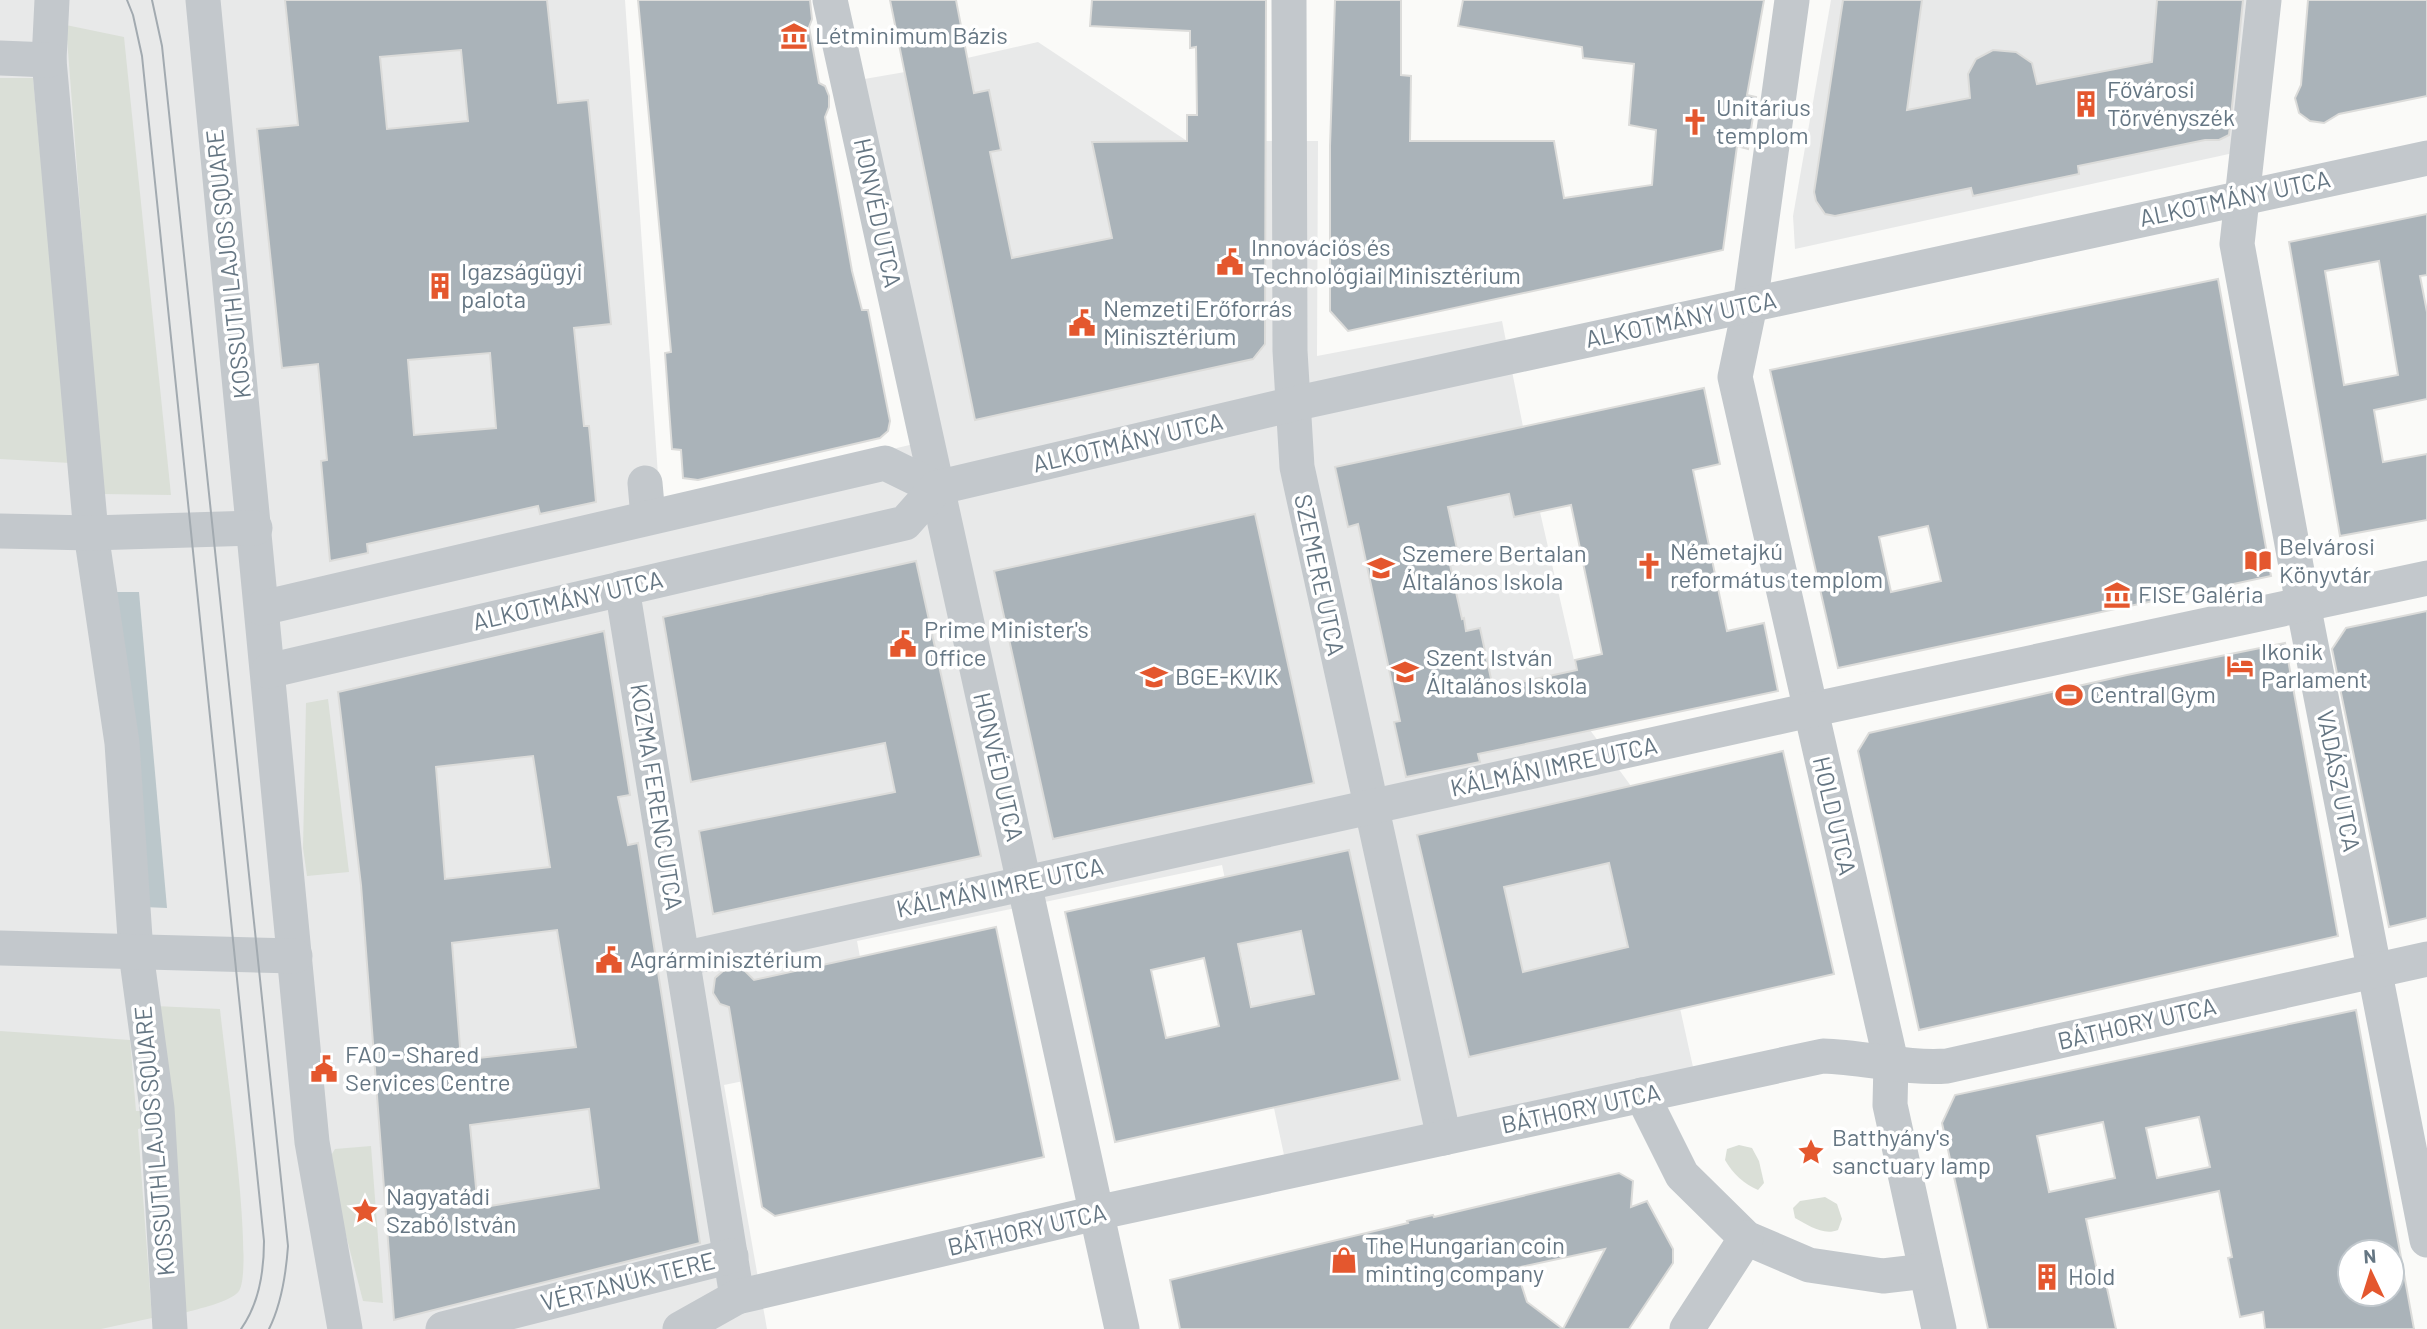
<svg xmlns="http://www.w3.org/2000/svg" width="2427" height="1329" font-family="Barlow,sans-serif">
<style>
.built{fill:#e8e9e9}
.green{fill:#dadfd7}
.water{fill:#bbc7cb}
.building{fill:#aab3b9;stroke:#dcdcda;stroke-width:2;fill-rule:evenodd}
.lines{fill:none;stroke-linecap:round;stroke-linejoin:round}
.minor{stroke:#c3c8cc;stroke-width:35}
.tram{stroke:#a2aab0;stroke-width:2}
.labels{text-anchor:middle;stroke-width:7;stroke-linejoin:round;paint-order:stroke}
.poi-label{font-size:24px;fill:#657683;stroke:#fff;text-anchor:start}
.street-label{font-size:24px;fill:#657683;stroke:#fff}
</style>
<rect width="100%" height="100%" fill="#fafaf8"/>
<g class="built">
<path d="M0,0H625L660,504L918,443L847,82L905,72L1038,42L1187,141H1318L1317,356L1502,321L1540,512L1590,730L1631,786L1693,1067L1284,1155L1222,865L857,941L878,1053L724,1085L767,1329H0Z"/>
<path d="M1831,0H2253L2238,152L1795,249L1793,216Z"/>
</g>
<g class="green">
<path d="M66,25L124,37L171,495L102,494Z"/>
<path d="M0,78H33L70,463L0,459Z"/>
<path d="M328,699L349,872L307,876L303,848L306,703Z"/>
<path d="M155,1006L220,1009C224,1051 255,1267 239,1291C231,1302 197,1309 184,1313Z"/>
<path d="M0,1031L130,1040L136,1111H146L148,1127L138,1129L152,1318L101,1329H0Z"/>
<path d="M1739,1145L1752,1148L1759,1161L1764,1183L1758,1190C1744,1184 1733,1174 1725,1160L1727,1149Z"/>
<path d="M371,1146L383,1303L363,1301L327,1162L335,1149Z"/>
<path d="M1825,1197L1837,1204L1842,1219L1838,1230C1823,1236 1808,1225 1795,1218L1793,1208L1800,1201Z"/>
</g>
<path class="water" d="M115,592H139L167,908L144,907Z"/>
<g class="building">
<path d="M285,0H547L558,103L588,100L611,324L574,328L584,426H589L596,502L540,514L538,506L367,544L368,553L330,561L321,461L327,460L318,364L282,368L257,129L298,125ZM461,50L468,121L387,129L380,57ZM490,353L496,428L414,435L408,360Z"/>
<path d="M638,0H810L812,19L809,27L819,83L825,86L829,96V107L825,117L852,271L862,310H868L890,421L888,431L880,438L698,480L683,478L681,450L672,449L665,353L671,352Z"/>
<path d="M890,0H956L974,93L989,90L1001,150L990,152L1012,258L1112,238L1092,142L1187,141V115H1197L1196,47L1190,48V31L1090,26L1092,0H1266L1265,344L1253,359L975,420Z"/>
<path d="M1335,0H1401V75L1411,76L1410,141H1554L1564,198L1652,185L1656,130L1629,125L1634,64L1583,58L1582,47L1458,26L1463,0H1764L1747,95L1756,97L1748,149L1737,146L1723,250L1348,331L1330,311V146Z"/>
<path d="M1843,0H1922L1907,110L1970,98L1968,74L1976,59L1993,50L2016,52L2032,63L2037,84L2152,62L2157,0H2243L2229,135L2219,140H2205L2078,166L2079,174L1973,196L1971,188L1835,216L1825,214L1816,201L1814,192Z"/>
<path d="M2308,0H2427V96L2339,114L2324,123L2310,121L2299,113L2295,98L2301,85Z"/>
<path d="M2427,214V275L2420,276L2427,312V399L2374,410L2383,462L2427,454V520L2340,536L2289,242ZM2379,261L2398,375L2344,385L2325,271Z"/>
<path d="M2218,279L2271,576L1838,668L1770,370ZM1928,526L1941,581L1891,592L1879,537Z"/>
<path d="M1704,388L1720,464L1693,470L1727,631L1764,623L1778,691L1478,754L1480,762L1406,777L1394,722L1400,721L1358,524L1348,527L1335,467ZM1509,494L1514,517L1571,505L1602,654L1575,660L1577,670L1493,688L1480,628L1466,631L1464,618L1462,619L1450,565L1460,563L1448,507Z"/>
<path d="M1255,514L1314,783L1053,839L994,571Z"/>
<path d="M916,561L981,856L713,914L699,831L895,792L885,743L691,782L663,617Z"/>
<path d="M2427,611V918L2389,927L2332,649L2346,628Z"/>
<path d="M604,631L630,795L618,797L628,845L638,843L700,1243L394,1320L361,885L338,692ZM533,756L550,867L445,879L436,767ZM557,930L576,1047L461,1060L452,943ZM589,1109L599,1188L478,1208L470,1125Z"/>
<path d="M2285,643L2338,936L1919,1030L1858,751L1869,733L2127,675Z"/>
<path d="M1783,751L1834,974L1469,1057L1417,835ZM1609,863L1628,947L1523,972L1504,887Z"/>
<path d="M1349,850L1400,1080L1115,1142L1065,912ZM1301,931L1314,994L1251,1007L1238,944ZM1204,958L1219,1026L1166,1038L1151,970Z"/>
<path d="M996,927L1044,1157L775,1216L762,1207L729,1007L720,1004L713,993L715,978L723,971L742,968L754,980Z"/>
<path d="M2356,1010L2414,1329H2265L2263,1312L2240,1317L2228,1258L2232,1257L2219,1191L2086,1219L2097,1271L2103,1270L2116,1329H1988L1942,1123L1955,1095ZM2199,1117L2210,1167L2157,1178L2146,1128ZM2103,1122L2115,1178L2049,1192L2037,1136ZM2350,1252H2392V1294H2350Z"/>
<path d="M1619,1173L1633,1181L1631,1207L1647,1201L1673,1249V1263L1629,1329H1180L1170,1280L1408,1223L1407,1221L1433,1215L1434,1217ZM1605,1249L1563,1329L1527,1302L1516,1268Z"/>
</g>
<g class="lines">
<g class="minor">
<path d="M52,0L49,60L91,533L122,743L136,953L157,1108L170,1329"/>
<path d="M203,0L312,1142L345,1329"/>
<path d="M830,0L1122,1329"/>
<path d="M1289,0L1290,351L1297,467L1444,1138"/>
<path d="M1792,0L1750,305L1735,377L1891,1062L1890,1105L1939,1329"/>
<path d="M2264,0L2237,244L2303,604L2427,1240"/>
<path d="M0,58L49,60"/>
<path d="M645,483L648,517"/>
<path d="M0,531L91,533L255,528"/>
<path d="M622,588L737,1297"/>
<path d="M262,608L885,463L936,488"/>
<path d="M268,671L905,523L936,488L1293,404L2427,158"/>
<path d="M0,948L295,956"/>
<path d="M682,959L1810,710L2427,578"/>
<path d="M1642,1095L1682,1175L1746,1238L1809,1265L1883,1276L1926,1271"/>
<path d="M443,1329L731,1256"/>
<path d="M680,1329L737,1297L1096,1213L1823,1056C1864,1057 1906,1069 1947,1066L2427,959"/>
<path d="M1687,1329L1746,1238"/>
</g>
<g class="tram">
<path d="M127,0L133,15L142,56L264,1241C264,1271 259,1304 241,1329"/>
<path d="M152,0L162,46L288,1246C286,1274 282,1303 269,1329"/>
</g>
</g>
<defs>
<symbol id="museum-bare" viewBox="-9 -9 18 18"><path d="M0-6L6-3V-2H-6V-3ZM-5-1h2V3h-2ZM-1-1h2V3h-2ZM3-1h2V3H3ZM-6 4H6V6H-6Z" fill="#e4572e" stroke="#fff" stroke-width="2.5" paint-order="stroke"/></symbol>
<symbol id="building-bare" viewBox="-9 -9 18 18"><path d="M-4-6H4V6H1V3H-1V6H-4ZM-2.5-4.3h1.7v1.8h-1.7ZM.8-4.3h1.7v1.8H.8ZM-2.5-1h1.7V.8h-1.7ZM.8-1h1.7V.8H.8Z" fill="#e4572e" stroke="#fff" stroke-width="2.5" paint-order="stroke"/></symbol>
<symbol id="church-bare" viewBox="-9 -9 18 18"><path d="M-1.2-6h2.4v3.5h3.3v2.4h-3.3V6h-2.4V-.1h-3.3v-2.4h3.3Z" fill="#e4572e" stroke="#fff" stroke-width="2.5" paint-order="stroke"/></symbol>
<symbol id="civic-bare" viewBox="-9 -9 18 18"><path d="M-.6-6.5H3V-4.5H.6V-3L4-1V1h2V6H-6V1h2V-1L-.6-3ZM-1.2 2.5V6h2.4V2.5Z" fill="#e4572e" stroke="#fff" stroke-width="2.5" paint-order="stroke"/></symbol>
<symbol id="library-bare" viewBox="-9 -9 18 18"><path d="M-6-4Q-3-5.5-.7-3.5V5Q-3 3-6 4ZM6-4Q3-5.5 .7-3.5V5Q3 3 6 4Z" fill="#e4572e" stroke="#fff" stroke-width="2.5" paint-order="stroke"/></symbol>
<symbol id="school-bare" viewBox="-9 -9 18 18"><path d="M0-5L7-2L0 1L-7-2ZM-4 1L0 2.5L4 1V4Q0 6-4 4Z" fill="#e4572e" stroke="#fff" stroke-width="2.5" paint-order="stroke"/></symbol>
<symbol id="hotel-bare" viewBox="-9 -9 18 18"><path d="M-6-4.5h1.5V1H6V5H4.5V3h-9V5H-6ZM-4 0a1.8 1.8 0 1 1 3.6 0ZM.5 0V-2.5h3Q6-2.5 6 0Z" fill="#e4572e" stroke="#fff" stroke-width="2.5" paint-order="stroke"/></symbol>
<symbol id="university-bare" viewBox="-9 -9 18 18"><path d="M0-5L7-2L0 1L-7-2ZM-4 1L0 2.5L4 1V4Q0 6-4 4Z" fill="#e4572e" stroke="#fff" stroke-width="2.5" paint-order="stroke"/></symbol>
<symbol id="stadium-bare" viewBox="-9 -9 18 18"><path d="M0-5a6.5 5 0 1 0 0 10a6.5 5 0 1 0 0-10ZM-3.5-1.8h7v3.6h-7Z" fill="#e4572e" stroke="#fff" stroke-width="2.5" paint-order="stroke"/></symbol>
<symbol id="sight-bare" viewBox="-9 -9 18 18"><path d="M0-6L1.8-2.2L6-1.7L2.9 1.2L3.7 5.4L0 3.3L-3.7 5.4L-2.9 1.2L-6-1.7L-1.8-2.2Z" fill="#e4572e" stroke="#fff" stroke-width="2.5" paint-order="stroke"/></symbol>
<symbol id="shop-bare" viewBox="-9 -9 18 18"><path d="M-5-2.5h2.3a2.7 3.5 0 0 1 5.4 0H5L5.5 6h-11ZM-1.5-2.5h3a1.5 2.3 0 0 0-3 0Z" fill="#e4572e" stroke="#fff" stroke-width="2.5" paint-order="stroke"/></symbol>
</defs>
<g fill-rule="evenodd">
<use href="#museum-bare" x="775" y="17" width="38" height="38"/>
<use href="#building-bare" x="2067" y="85" width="38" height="38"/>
<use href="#church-bare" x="1676" y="103" width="38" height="38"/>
<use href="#civic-bare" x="1211" y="243" width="38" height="38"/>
<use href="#building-bare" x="421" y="267" width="38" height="38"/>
<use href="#civic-bare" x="1063" y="304" width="38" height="38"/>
<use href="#library-bare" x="2239" y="542" width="38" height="38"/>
<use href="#church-bare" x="1630" y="547" width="38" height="38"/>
<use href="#school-bare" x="1362" y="549" width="38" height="38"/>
<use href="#museum-bare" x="2098" y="576" width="38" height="38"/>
<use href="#civic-bare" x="884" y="625" width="38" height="38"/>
<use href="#hotel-bare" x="2221" y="647" width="38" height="38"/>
<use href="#school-bare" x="1386" y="653" width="38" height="38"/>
<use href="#university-bare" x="1135" y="658" width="38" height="38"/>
<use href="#stadium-bare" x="2050" y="676" width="38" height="38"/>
<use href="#civic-bare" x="590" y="941" width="38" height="38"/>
<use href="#civic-bare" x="305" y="1050" width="38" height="38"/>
<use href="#sight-bare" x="1792" y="1133" width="38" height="38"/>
<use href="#sight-bare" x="346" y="1192" width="38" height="38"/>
<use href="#shop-bare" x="1325" y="1241" width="38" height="38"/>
<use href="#building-bare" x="2028" y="1258" width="38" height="38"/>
</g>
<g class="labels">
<g class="poi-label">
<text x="815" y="44">Létminimum Bázis</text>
<text x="2107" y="98">Fővárosi<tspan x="2107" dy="28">Törvényszék</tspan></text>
<text x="1716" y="116">Unitárius<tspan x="1716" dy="28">templom</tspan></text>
<text x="1251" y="256">Innovációs és<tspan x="1251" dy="28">Technológiai Minisztérium</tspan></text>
<text x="461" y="280">Igazságügyi<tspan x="461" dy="28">palota</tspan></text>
<text x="1103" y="317">Nemzeti Erőforrás<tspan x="1103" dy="28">Minisztérium</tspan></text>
<text x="2279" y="555">Belvárosi<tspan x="2279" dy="28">Könyvtár</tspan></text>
<text x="1670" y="560">Németajkú<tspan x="1670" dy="28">református templom</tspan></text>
<text x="1402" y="562">Szemere Bertalan<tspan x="1402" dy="28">Általános Iskola</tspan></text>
<text x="2138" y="603">FISE Galéria</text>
<text x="924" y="638">Prime Minister's<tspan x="924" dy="28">Office</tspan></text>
<text x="2261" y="660">Ikonik<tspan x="2261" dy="28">Parlament</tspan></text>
<text x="1426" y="666">Szent István<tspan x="1426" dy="28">Általános Iskola</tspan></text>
<text x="1175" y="685">BGE-KVIK</text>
<text x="2090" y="703">Central Gym</text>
<text x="630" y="968">Agrárminisztérium</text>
<text x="345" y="1063">FAO - Shared<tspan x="345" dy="28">Services Centre</tspan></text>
<text x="1832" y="1146">Batthyány's<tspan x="1832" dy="28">sanctuary lamp</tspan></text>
<text x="386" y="1205">Nagyatádi<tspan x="386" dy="28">Szabó István</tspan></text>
<text x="1365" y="1254">The Hungarian coin<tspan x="1365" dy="28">minting company</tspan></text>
<text x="2068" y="1285">Hold</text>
</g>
<g class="street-label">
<text transform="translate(2235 199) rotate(-12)" y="8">ALKOTMÁNY UTCA</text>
<text transform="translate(877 213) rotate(78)" y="8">HONVÉD UTCA</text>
<text transform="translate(229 264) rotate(-96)" y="8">KOSSUTH LAJOS SQUARE</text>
<text transform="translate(1681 320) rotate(-12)" y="8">ALKOTMÁNY UTCA</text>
<text transform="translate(1128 443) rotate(-13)" y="8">ALKOTMÁNY UTCA</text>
<text transform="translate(1319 575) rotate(78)" y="8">SZEMERE UTCA</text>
<text transform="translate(568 601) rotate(-13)" y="8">ALKOTMÁNY UTCA</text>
<text transform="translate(998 767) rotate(77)" y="8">HONVÉD UTCA</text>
<text transform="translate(1554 767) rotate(-12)" y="8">KÁLMÁN IMRE UTCA</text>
<text transform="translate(2338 781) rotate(79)" y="8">VADÁSZ UTCA</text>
<text transform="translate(656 797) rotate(81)" y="8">KOZMA FERENC UTCA</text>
<text transform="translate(1834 816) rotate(77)" y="8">HOLD UTCA</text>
<text transform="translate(1000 888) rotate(-12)" y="8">KÁLMÁN IMRE UTCA</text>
<text transform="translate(2137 1024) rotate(-13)" y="8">BÁTHORY UTCA</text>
<text transform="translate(1581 1109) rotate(-12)" y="8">BÁTHORY UTCA</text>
<text transform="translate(155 1141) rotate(-95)" y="8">KOSSUTH LAJOS SQUARE</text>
<text transform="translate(1027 1230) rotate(-13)" y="8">BÁTHORY UTCA</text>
<text transform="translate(628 1282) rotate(-14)" y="8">VÉRTANÚK TERE</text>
</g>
</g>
<g transform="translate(2371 1273) rotate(356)"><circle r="33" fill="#ffffff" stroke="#c1c8cd" stroke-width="2"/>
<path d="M0-5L12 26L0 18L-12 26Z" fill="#e4572e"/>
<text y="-10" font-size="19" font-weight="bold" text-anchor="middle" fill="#657683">N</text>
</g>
</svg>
